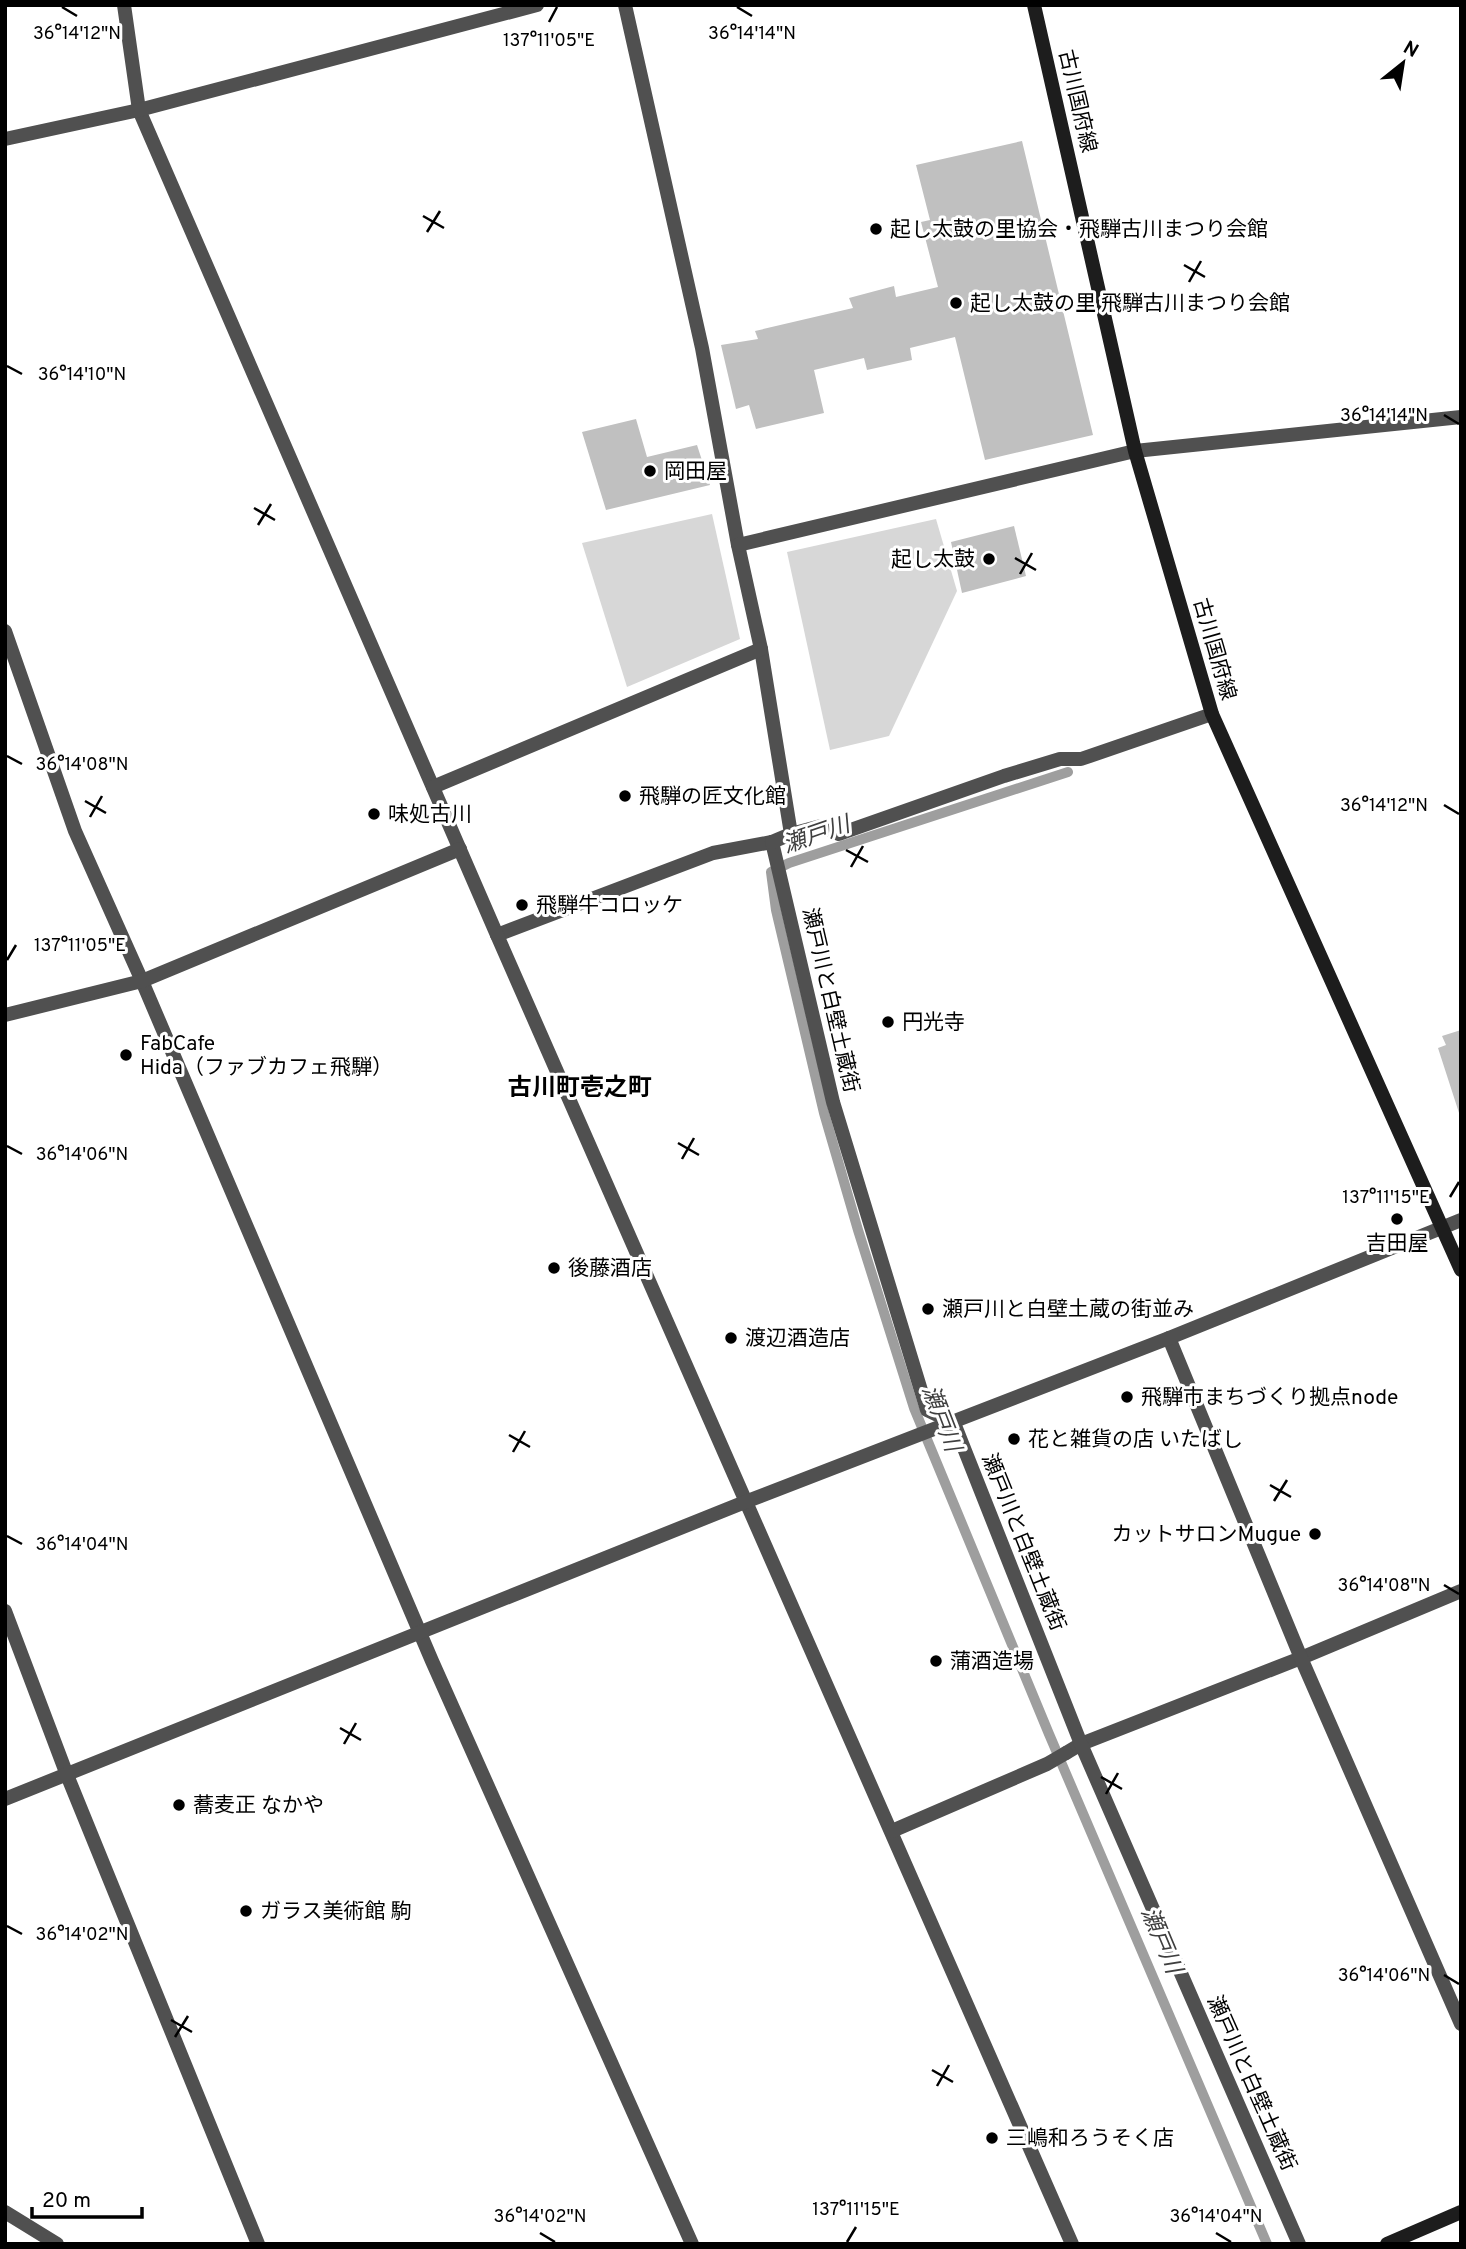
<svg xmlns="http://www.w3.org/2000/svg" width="1466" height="2249" font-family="Overpass,'Noto Sans JP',sans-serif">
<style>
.green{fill:#d7d7d7}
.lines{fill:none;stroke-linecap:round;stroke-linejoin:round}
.stream{stroke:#9e9e9e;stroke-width:10}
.building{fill:#c0c0c0}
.service{stroke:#505050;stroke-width:14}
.pedestrian{stroke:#505050;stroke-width:14}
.minor{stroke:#505050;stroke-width:14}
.tertiary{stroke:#505050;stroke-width:14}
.secondary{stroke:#1d1d1d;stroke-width:14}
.ticks{fill:none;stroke:#000;stroke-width:2.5}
.poi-dot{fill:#000;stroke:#fff;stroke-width:2.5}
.labels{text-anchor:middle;stroke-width:6;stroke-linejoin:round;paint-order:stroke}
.street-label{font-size:21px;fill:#000;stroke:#fff}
.poi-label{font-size:21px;fill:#000;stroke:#fff;text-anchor:start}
.water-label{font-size:23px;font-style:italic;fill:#3f3f3f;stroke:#fff}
.quarter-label{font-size:24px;font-weight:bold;fill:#000;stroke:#fff}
.ticks-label{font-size:18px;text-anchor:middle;fill:#000;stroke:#fff;stroke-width:6;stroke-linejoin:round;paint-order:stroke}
</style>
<rect width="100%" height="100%" fill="#fff"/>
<g class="green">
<path d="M712,514L740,639L627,687L582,543Z"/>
<path d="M936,519L957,591L889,736L830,750L787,552Z"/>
</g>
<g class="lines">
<path class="stream" d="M1068,772L789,863L771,872L776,910L824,1113L858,1230L914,1408L1049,1734L1267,2244"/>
</g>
<g class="building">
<path d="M1022,141L1093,435L985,460L955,337L910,348L912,360L867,370L864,358L814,370L824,413L756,429L749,405L736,409L721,345L758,339L755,331L853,308L849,298L894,286L896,297L938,287L921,222L930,220L916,165Z"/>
<path d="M636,419L647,457L697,445L710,485L606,510L582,432Z"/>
<path d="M1014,526L1026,576L962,593L951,542Z"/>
<path d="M1461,1030V1116H1460L1438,1048L1446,1045L1442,1036Z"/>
</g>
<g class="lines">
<g class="service">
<path d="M497,935L713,853L772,842"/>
<path d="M1066,1753L1081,1744L1301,1658L1461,1591"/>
<path d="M5,2212L57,2244"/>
</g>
<path class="pedestrian" d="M772,842L833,1102L927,1410L954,1423L1081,1744L1299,2244"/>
<g class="minor">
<path d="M124,5L139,110L497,935L1072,2244"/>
<path d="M625,5L702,348L738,545L761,649L791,834"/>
<path d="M5,139L139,110L537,5"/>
<path d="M738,545L1135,451"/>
<path d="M5,631L75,831L142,981L432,1661L692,2244"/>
<path d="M433,787L761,649"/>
<path d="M772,842L791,834L821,826L839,834L1004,776L1060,759H1081L1212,714"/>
<path d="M5,1015L142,981L460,849"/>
<path d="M1169,1338L1301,1658L1461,2024"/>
<path d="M5,1611L67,1775L258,2244"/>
<path d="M5,1799L745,1502L1169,1338L1461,1220"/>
<path d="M892,1831L1047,1764L1066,1753"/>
</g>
<path class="tertiary" d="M1135,451L1461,417"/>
<g class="secondary">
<path d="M1034,5L1135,451L1212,714L1461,1270"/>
<path d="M1387,2244L1461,2212"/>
</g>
</g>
<path class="ticks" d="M62,7L77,16M737,7L752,16M549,22L557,7M423,216L444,228M427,232L440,211M1184,265L1205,277M1189,282L1201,261M7,366L22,374M1444,415L1459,424M254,508L275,520M258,525L271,504M1015,558L1036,570M1020,574L1032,553M7,756L22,764M85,801L106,813M1444,805L1459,814M90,817L102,796M846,850L868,862M851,867L863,846M7,960L16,945M678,1143L699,1155M7,1146L22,1154M682,1159L694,1138M1450,1197L1459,1182M509,1435L530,1447M513,1452L525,1431M1270,1485L1291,1497M1274,1501L1287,1480M7,1536L22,1544M1444,1585L1459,1594M340,1728L361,1740M344,1744L356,1723M1101,1777L1122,1789M1106,1794L1118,1773M7,1926L22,1934M1444,1975L1459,1984M171,2020L192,2032M175,2037L188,2016M932,2070L953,2082M937,2086L949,2065M540,2233L555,2242M1216,2233L1231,2242M847,2242L856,2227"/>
<g class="poi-dot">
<circle cx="876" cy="229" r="7"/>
<circle cx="956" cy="303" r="7"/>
<circle cx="650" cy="471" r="7"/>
<circle cx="989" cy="559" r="7"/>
<circle cx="625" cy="796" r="7"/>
<circle cx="374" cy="814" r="7"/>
<circle cx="522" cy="905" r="7"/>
<circle cx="888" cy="1022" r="7"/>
<circle cx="126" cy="1055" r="7"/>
<circle cx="1397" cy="1219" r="7"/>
<circle cx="554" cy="1268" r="7"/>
<circle cx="928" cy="1309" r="7"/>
<circle cx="731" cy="1338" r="7"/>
<circle cx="1127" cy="1397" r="7"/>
<circle cx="1014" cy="1439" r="7"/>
<circle cx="1315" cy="1534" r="7"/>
<circle cx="936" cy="1661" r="7"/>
<circle cx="179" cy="1805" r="7"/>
<circle cx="246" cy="1911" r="7"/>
<circle cx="992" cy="2138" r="7"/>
</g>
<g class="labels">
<g class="street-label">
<text transform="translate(1078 101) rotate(77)" y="7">古川国府線</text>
<text transform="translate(1215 649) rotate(74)" y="7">古川国府線</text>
<text transform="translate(831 1000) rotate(77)" y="7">瀬戸川と白壁土蔵街</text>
<text transform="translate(1024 1542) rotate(68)" y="7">瀬戸川と白壁土蔵街</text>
<text transform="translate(1252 2083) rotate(66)" y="7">瀬戸川と白壁土蔵街</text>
</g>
<g class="poi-label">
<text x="890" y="236">起し太鼓の里協会・飛騨古川まつり会館</text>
<text x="970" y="310">起し太鼓の里 飛騨古川まつり会館</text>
<text x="664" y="478">岡田屋</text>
<text x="975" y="566" text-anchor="end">起し太鼓</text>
<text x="639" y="803">飛騨の匠文化館</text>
<text x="388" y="821">味処古川</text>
<text x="536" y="912">飛騨牛コロッケ</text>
<text x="902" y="1029">円光寺</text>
<text x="140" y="1050">FabCafe<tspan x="140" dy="24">Hida（ファブカフェ飛騨）</tspan></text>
<text x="1397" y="1250" text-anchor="middle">吉田屋</text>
<text x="568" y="1275">後藤酒店</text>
<text x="942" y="1316">瀬戸川と白壁土蔵の街並み</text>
<text x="745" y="1345">渡辺酒造店</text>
<text x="1141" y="1404">飛騨市まちづくり拠点node</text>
<text x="1028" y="1446">花と雑貨の店 いたばし</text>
<text x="1301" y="1541" text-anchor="end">カットサロンMugue</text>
<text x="950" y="1668">蒲酒造場</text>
<text x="193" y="1812">蕎麦正 なかや</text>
<text x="260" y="1918">ガラス美術館 駒</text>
<text x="1006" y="2145">三嶋和ろうそく店</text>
</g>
<g class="water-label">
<text transform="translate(816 834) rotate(-19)" y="8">瀬戸川</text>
<text transform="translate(942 1418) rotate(69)" y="8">瀬戸川</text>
<text transform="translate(1162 1940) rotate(67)" y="8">瀬戸川</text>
</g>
<g class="quarter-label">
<text x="580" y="1095">古川町壱之町</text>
</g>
</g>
<g class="ticks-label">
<text x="77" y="39">36°14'12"N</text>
<text x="752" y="39">36°14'14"N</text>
<text x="549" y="46">137°11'05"E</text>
<text x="82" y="380">36°14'10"N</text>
<text x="1384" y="421">36°14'14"N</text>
<text x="82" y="770">36°14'08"N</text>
<text x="1384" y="811">36°14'12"N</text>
<text x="80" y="951">137°11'05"E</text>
<text x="82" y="1160">36°14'06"N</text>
<text x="1386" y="1203">137°11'15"E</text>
<text x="82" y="1550">36°14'04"N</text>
<text x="1384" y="1591">36°14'08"N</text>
<text x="82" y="1940">36°14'02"N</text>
<text x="1384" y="1981">36°14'06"N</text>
<text x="856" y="2215">137°11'15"E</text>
<text x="540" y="2222">36°14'02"N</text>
<text x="1216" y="2222">36°14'04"N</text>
</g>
<rect width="1466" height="2249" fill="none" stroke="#000000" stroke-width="14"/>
<g transform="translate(1403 63) rotate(30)" stroke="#ffffff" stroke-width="5" paint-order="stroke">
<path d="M0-5L12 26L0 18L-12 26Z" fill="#000000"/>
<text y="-10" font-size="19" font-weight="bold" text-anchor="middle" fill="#000000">N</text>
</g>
<path d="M32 2207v10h110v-10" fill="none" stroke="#000000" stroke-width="3.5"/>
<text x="42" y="2207" font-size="21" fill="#000000" stroke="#ffffff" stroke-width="5" paint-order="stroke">20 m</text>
</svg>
